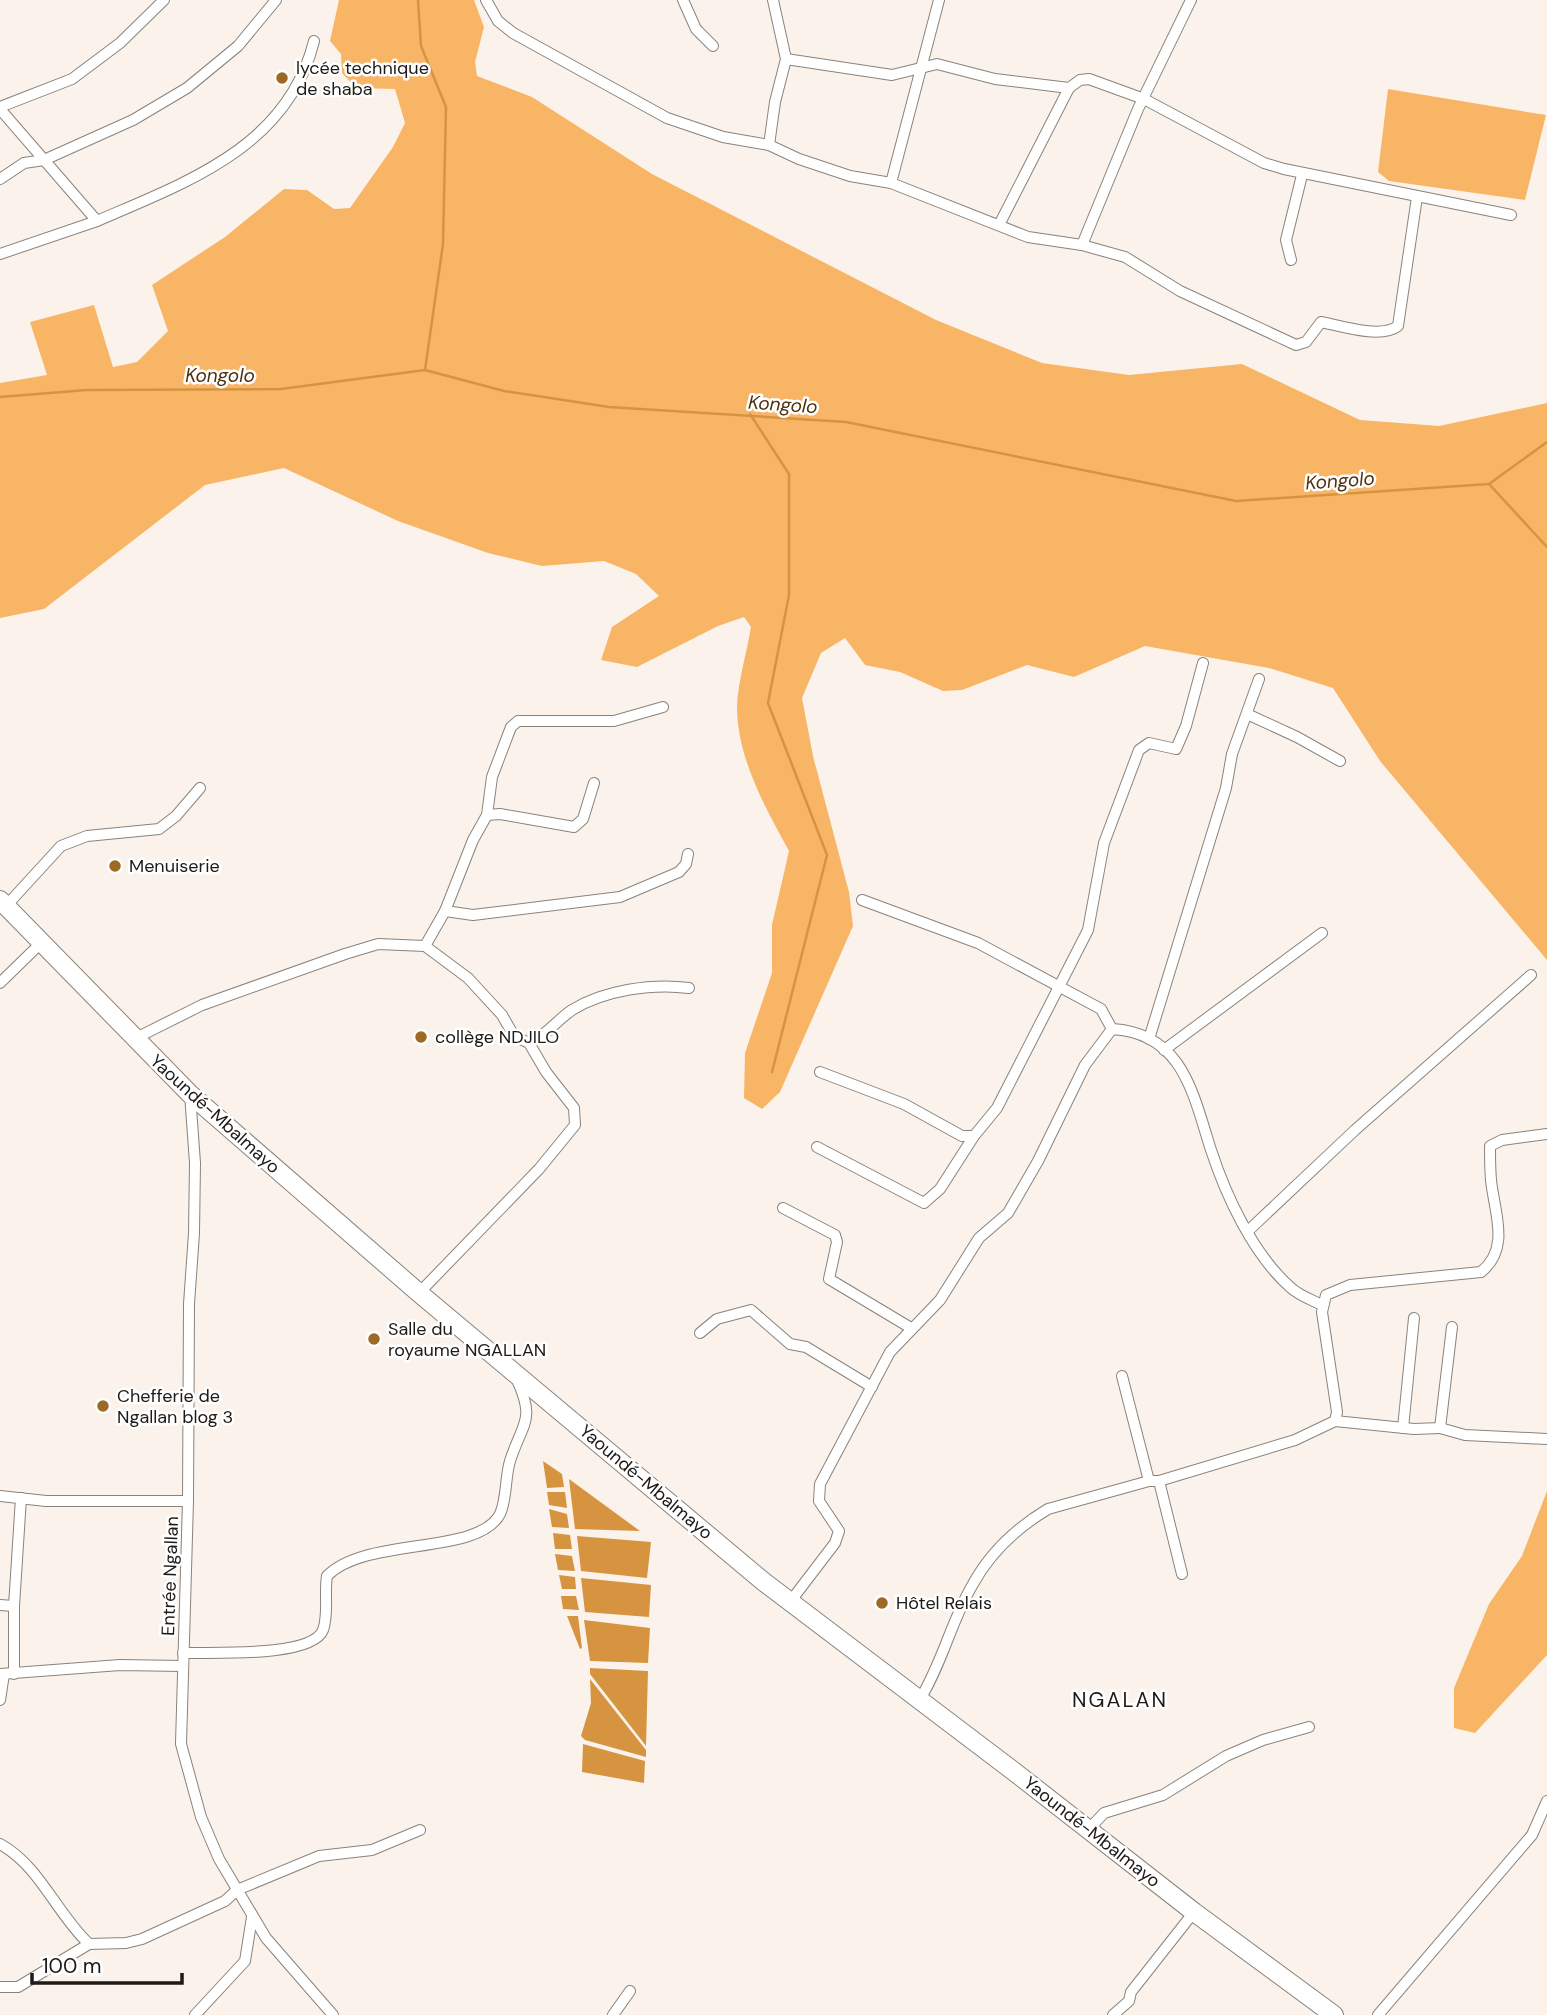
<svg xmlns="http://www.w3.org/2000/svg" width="1547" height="2015" font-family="'DM Sans',sans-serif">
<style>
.green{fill:#f8b565}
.water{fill:#d69441}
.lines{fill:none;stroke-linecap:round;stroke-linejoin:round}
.stream{stroke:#d69441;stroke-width:2.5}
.street-casing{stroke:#89837b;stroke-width:12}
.highway-casing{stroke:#89837b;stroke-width:20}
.street{stroke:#fff;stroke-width:10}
.highway{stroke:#fff;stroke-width:18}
.poi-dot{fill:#9e6922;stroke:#fff;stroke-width:2.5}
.labels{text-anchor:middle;stroke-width:5;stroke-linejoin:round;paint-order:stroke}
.poi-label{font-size:18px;fill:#1d1a17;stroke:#fff;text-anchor:start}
.street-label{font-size:18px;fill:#1d1a17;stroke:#fff}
.water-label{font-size:19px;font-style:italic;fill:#4d320f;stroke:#fff}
.quarter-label{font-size:21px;letter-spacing:2px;fill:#1d1a17;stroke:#fff}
</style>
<rect width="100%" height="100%" fill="#fbf3eb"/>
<g class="green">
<path d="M339,0H474L484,27L475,62L477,76L532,97L652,174L936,320L1042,363L1129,375L1242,364L1360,420L1439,426L1547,403V960L1380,761L1333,688L1269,668L1145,646L1074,677L1027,665L962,690L943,691L900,672L865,665L845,638L821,653L802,698L813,756L849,892L853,926L780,1092L762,1109L744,1098L745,1053L772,973V925L789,851C765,807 737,758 737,706C738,681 747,652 751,627L744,617L718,626L637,667L601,660L612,627L659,596L636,574L604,561L542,566L488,553L398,521L284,468L205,485L44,609L0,618V383L47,375L30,322L94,305L113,367L137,362L168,331L152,285L225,237L284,189L307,190L334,209L350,208L393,147L405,123L395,89L356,88L342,73L341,54L330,41Z"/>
<path d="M1388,89L1546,115L1525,200L1389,181L1378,172Z"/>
<path d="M1547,1491V1655L1475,1733L1454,1728V1688L1489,1604L1522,1556Z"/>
</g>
<g class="water">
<path d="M543,1461L562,1474L564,1487L547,1488Z"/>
<path d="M569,1479L640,1531L575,1529Z"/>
<path d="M547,1492H565L567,1508L549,1505Z"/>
<path d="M549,1509L567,1514L569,1528L552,1527Z"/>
<path d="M553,1533L570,1535L572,1549H555Z"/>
<path d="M577,1536L651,1542L647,1578L581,1571Z"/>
<path d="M555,1554L572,1556L575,1571L558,1570Z"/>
<path d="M559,1575L575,1577L576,1589H562Z"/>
<path d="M581,1578L651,1585L649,1617L585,1612Z"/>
<path d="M561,1596H576L579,1610L563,1609Z"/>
<path d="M567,1616H578L582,1648L580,1649Z"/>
<path d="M584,1620L650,1628L648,1663L590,1661Z"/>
<path d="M590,1668L648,1671L646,1746L590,1674Z"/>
<path d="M590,1679L646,1750V1757L585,1740L581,1736L591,1703Z"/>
<path d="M583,1744L645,1761L644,1783L582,1772Z"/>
</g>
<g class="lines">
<g class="stream">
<path d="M418,0L421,46L446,107L443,244L425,370"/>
<path d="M0,397L87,390L281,389L425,370L504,391L609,407L846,422L1236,501L1489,484L1547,442"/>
<path d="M750,414L789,474V595L768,703L827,855L772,1072"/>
<path d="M1490,485L1547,547"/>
</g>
<defs>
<g id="street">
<path d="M486,0L498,21L513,33L667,118L723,137L769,145L799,159L850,176L891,183L1028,237L1082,245L1125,257L1180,291L1296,345L1306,342L1321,322C1341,326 1381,339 1398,326L1417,197"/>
<path d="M683,0L696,29L713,46"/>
<path d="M786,59L892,75L937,64L995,79L1069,88L1080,80L1089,79L1144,99L1264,163L1284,169L1511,215"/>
<path d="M0,107L72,79L120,43L164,0"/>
<path d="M0,109L97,221L0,254"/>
<path d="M769,145L775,102L786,59L773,0"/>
<path d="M0,179L24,163L44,160L133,120L187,88L238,46L276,0"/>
<path d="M891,183L939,0"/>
<path d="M97,221C187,182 288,147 314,41"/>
<path d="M999,225L1069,88"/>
<path d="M1082,245L1138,109L1191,0"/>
<path d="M1291,260L1286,240L1302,175"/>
<path d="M1247,714L1297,737L1340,761"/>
<path d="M487,815L500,814L574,827L583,819L594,783"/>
<path d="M862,900L978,943L1101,1009L1112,1029"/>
<path d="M6,906L61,846L87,836L159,829L176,816L200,788"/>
<path d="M445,911L473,915L620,897L679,872L686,864L688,854"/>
<path d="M425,946L445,911L473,840L487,815L492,777L511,727L518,721H614L663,707"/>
<path d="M0,983L41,943"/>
<path d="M134,1039L202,1005L345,954L378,944L425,946L468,978L502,1015L514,1036L529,1043L546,1072L574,1108L575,1125L539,1169L419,1293"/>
<path d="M1149,1039L1226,788L1232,754L1259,679"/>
<path d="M529,1043C545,1037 557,1020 572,1010C604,990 653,983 689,988"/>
<path d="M1164,1050L1322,933"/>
<path d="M820,1072L904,1104L962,1136H974L997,1108L1088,930L1104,843L1139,750L1149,743L1176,749L1186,726L1203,663"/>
<path d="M190,1094L195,1163L194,1233L189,1304L188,1501L181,1744L201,1817L219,1859L266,1938L333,2015"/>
<path d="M817,1147L924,1203L940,1189L974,1136"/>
<path d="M783,1208L835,1235L837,1242L829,1279L911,1328"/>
<path d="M1248,1231L1355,1130L1531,975"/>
<path d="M700,1333L717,1319L751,1310L790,1344L806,1347L872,1387"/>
<path d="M1122,1376L1149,1481"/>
<path d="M1335,1421L1414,1429L1440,1428L1452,1327"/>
<path d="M1403,1428L1414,1318"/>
<path d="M1440,1428L1465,1435L1547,1439"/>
<path d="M1159,1481L1182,1574"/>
<path d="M0,1496L46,1501H188"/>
<path d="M790,1602L835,1543L839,1531L819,1501L820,1484L890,1352L940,1300L979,1238L1008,1213L1038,1161L1085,1065L1112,1029C1183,1033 1193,1094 1211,1150C1226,1196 1253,1254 1290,1287C1298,1295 1312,1300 1322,1305"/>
<path d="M0,1605L14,1606"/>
<path d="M183,1653C210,1652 312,1658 323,1630C329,1614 324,1593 327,1576C366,1536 478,1556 500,1514C507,1499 505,1477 510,1461C522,1423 536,1421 517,1380"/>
<path d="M0,1674L120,1665L182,1666"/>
<path d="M14,1674V1606L21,1498"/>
<path d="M0,1700L4,1674"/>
<path d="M919,1701C943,1662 951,1621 973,1584C990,1553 1018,1527 1048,1509L1149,1481H1159L1295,1440L1335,1421L1337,1412L1322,1312L1326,1295L1350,1285L1481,1272C1511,1248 1494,1212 1491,1180C1490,1169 1490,1157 1490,1146L1502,1140L1547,1134"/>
<path d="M1089,1829L1104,1813L1163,1795L1226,1756L1263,1740L1309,1727"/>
<path d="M0,1844C40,1866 56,1913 89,1944L126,1943L142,1939L225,1901L237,1890L319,1856L372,1850L420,1830"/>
<path d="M0,1987H18L89,1944"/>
<path d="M195,2015L245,1961L252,1917"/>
<path d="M613,2015L630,1991"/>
<path d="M1113,2015L1129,2001L1131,1992L1194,1912"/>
<path d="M1378,2015L1532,1835L1547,1801"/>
</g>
<path id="highway" d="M0,900L190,1094L419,1293L764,1582L1012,1770L1194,1912L1334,2015"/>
</defs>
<use href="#street" class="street-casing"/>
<use href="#highway" class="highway-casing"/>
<use href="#street" class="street"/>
<use href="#highway" class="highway"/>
</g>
<g class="poi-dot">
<circle cx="282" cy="78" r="7"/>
<circle cx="115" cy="866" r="7"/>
<circle cx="421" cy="1037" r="7"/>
<circle cx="374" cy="1339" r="7"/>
<circle cx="103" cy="1406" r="7"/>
<circle cx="882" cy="1603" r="7"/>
</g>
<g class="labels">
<g class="poi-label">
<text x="296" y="74">lycée technique<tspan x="296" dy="21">de shaba</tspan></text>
<text x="129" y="872">Menuiserie</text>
<text x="435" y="1043">collège NDJILO</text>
<text x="388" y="1335">Salle du<tspan x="388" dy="21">royaume NGALLAN</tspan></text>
<text x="117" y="1402">Chefferie de<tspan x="117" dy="21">Ngallan blog 3</tspan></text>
<text x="896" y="1609">Hôtel Relais</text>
</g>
<g class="street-label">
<text transform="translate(215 1114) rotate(42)" y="6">Yaoundé-Mbalmayo</text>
<text transform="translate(646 1482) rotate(40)" y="6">Yaoundé-Mbalmayo</text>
<text transform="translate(170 1576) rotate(-88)" y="6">Entrée Ngallan</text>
<text transform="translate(1092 1832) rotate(38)" y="6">Yaoundé-Mbalmayo</text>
</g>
<g class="water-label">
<text x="220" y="382">Kongolo</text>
<text transform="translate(783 404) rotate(4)" y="7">Kongolo</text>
<text transform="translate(1340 480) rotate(-4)" y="7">Kongolo</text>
</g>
<g class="quarter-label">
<text x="1120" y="1707">NGALAN</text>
</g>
</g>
<path d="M32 1973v10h150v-10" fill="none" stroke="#1d1a17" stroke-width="3.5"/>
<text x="42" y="1973" font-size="21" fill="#1d1a17" stroke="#ffffff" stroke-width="5" paint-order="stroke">100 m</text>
</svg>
